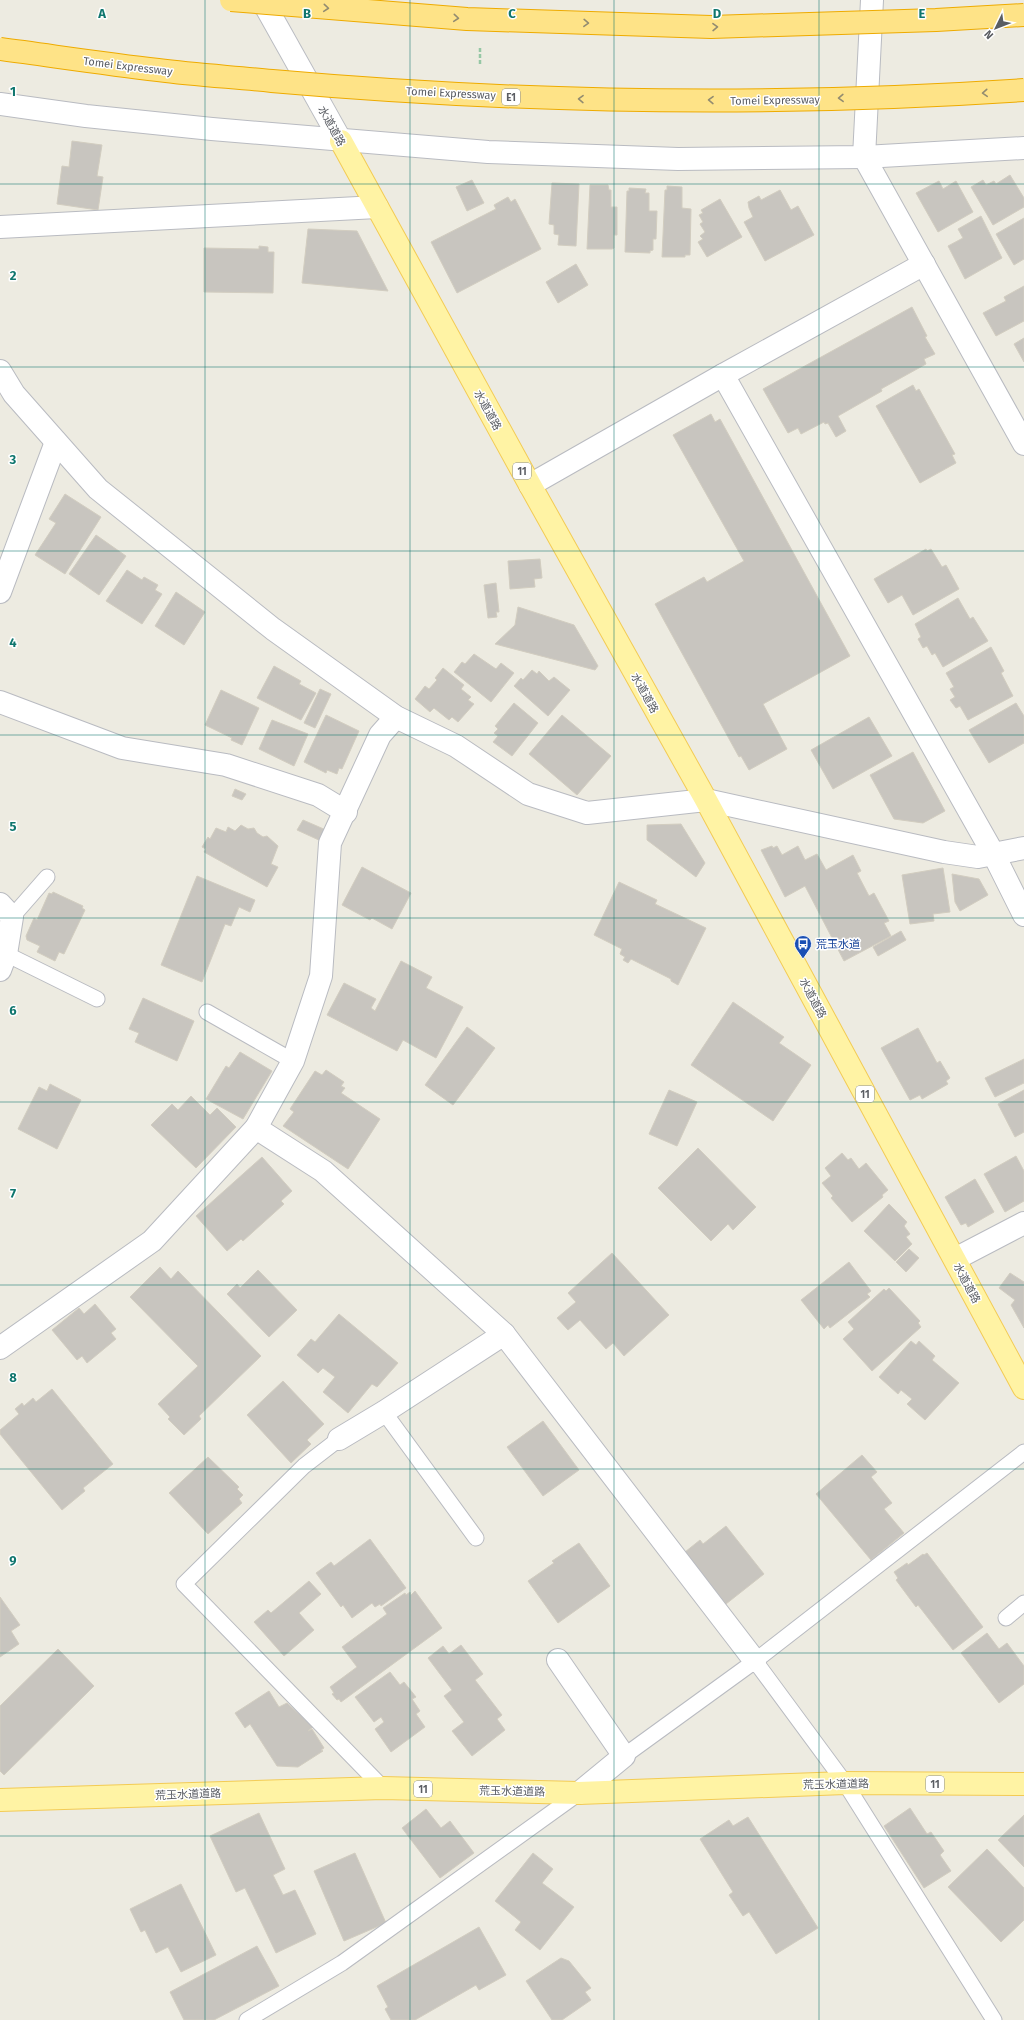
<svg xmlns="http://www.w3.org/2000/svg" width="1024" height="2020" font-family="'Fira Sans','Noto Sans JP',sans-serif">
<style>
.building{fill:#c8c5bf;stroke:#d2cdc0}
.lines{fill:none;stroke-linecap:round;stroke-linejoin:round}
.service-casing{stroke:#b9bbc1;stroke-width:17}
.minor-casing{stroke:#b9bbc1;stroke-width:24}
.tertiary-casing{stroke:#b9bbc1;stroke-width:24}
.primary-casing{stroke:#f3cb54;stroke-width:24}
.path{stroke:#96c7a5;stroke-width:2.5;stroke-dasharray:4 2;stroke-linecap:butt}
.service{stroke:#fff;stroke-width:15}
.minor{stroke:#fff;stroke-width:22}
.tertiary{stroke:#fff;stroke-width:22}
.primary{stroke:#fff3a4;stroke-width:22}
.motorway-bridge-casing{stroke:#eeab00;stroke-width:24;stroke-linecap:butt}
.motorway-bridge{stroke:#fee387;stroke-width:22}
.oneway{stroke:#938c70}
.grid{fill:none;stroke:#0f766e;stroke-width:1;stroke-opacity:0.55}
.labels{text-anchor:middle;stroke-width:3;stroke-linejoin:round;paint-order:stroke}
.shield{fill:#fff;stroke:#8c8e92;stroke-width:1}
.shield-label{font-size:10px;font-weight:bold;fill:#5a5d63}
.street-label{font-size:11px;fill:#5a5d63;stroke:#fff}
.transit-label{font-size:11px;fill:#164399;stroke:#fff;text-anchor:start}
.grid-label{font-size:13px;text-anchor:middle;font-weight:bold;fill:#0f766e;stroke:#fff;stroke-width:3;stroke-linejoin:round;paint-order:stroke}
</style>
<rect width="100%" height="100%" fill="#edebe1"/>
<g class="building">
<path d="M72,141L102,145L97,176L103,177L98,210L57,204L62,166L69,167Z"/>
<path d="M1010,175L1024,198V207L993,225L971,187L983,180L986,185L994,181L996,184Z"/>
<path d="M472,180L484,203L467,211L456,187Z"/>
<path d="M939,181L943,189L956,181L973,212L938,232L916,193Z"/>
<path d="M552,183L579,184L576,246L558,245L559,235L554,234V225L549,224Z"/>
<path d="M590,185H608L609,190H611V207H617V235H614V248L612,249H587Z"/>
<path d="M667,186L682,187V208L691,209L690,255H685V257H662L665,190H667Z"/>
<path d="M629,188L646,189L645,193H649V211H657L656,239H653V250L650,251V253L625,252L627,191H629Z"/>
<path d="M780,190L791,210L798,206L814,235L765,261L744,222L753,217L749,208L748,202L759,196L761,200Z"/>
<path d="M508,197L511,202L515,199L541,249L457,293L431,242L496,209L494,205Z"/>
<path d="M720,199L742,237L707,257L698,242L703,239L700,236L705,232L700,224L703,222L699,215L703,213L701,210Z"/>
<path d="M981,216L1002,258L965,279L948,246L963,238L958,229Z"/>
<path d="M1024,218V259L1014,265L996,234Z"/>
<path d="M308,229L357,231L388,291L302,283Z"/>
<path d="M259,246L268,247V252H274L273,293L204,292V248L259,249Z"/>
<path d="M576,264L588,285L558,303L546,282Z"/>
<path d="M1024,286V321L996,336L983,313L1006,301L1004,297Z"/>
<path d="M912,307L927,336L925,337L935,354L924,359L926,364L881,389L882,391L838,416L846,431L836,437L828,423L825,424L824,422L801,434L798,428L788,433L763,389Z"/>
<path d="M1024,338V362L1014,344Z"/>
<path d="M913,385L916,391L919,389L955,454L952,455L956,463L920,483L876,406Z"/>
<path d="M711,414L715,422L720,419L850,656L763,704L787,749L749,770L741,756L739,757L655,604L704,577L707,582L744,561L673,435Z"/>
<path d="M65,494L101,517L65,574L35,555L56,523L49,519Z"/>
<path d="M96,535L126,556L99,595L69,574Z"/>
<path d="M926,549L927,551L931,549L942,567L946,565L959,589L913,615L902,595L888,603L874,579Z"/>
<path d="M540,559L542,578L534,579L535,587L510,589L508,561Z"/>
<path d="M127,570L142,580L144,577L158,585L155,590L162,594L142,624L106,601Z"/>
<path d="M496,583L499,612H496L497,617L488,618L484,585Z"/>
<path d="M176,592L205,612L184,645L155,626Z"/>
<path d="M958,598L970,619L973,617L988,641L943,667L935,653L932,655L927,646L923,648L918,639L921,637L915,624Z"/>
<path d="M518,607L574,625L598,666L595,670L495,644L515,625Z"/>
<path d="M991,647L1004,671L1001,673L1013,696L968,720L960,706L956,708L950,700L955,697L950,689L954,687L946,673Z"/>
<path d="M474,654L496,669L501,663L514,673L491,702L454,672L462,662L465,664Z"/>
<path d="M274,666L301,681L299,684L316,693L301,720L257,698Z"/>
<path d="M443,668L464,685L461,689L471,697L468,700L474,704L458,722L452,717L449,720L434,708L430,712L415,699L425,686L429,689L437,680L435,678Z"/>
<path d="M532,670L537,674L539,671L549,681L554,677L570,690L548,716L514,686L521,678L523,680Z"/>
<path d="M320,689L331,694L315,728L304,723Z"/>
<path d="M221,690L259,708L242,745L231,740L232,738L205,725Z"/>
<path d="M514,703L538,723L512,756L493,742L498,736L494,733L498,729L495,726Z"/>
<path d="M1016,703L1024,716V743L989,763L969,730Z"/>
<path d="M326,715L359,731L342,769L339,768L337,774L327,770L326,773L304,762Z"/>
<path d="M562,715L611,756L577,795L529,754Z"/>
<path d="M869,717L892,756L833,789L811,750Z"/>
<path d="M272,720L308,734L294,766L259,749Z"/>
<path d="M913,752L945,811L923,823L894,819L870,775Z"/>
<path d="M235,789L246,794L242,800L232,796Z"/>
<path d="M303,820L326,830L321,841L297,830Z"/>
<path d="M681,824L705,863L696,877L647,840V825Z"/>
<path d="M241,825L248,829L254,828L257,833L263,837L267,836L278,846L271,864L278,867L267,887L204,852L206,849L202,847L208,837L210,839L216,828L226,832L228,827L235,831Z"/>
<path d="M772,846L773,848L777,846L782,855L798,846L805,860L817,854L826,870L853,855L861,871L857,873L869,896L874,893L889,921L884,923L891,936L844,961L805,886L785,897L761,850Z"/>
<path d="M362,867L411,893L392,929L372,918L370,920L342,905Z"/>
<path d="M943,868L950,912L933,914L934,921L910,924L902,875Z"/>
<path d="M952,874L979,879L988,895L960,911L955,902Z"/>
<path d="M197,876L255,900L250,912L239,907L231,926L225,924L202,982L161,965Z"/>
<path d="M619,882L657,900L655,904L706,928L678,985L671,981V979L631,959L628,963L623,960L625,957L620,954L622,949L594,935Z"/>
<path d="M53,892L83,906L82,908L85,910L64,954L59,952L55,961L37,952L40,946L27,940L26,936L34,918L37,920L49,893L52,894Z"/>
<path d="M901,931L906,940L878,956L873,947Z"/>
<path d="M401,961L432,977L426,988L463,1007L436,1058L403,1040L397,1051L327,1015L344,983L376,999L371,1008L375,1011Z"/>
<path d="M143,998L194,1021L177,1061L135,1042L139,1033L129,1029Z"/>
<path d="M733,1002L784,1037L779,1043L811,1065L773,1121L691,1065Z"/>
<path d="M467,1027L495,1048L453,1105L425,1085Z"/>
<path d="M918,1028L937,1063L940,1061L950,1078L946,1081L948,1084L922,1099L920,1095L910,1100L881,1048Z"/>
<path d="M240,1052L272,1071L243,1119L206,1099L226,1066L229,1068Z"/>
<path d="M1024,1059V1083L995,1097L985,1078Z"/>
<path d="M326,1070L344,1082L341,1086L345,1088L341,1093L380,1119L348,1169L283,1126L294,1112L290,1109L315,1071L322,1075Z"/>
<path d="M50,1084L81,1100L57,1149L18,1129L39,1087L47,1091Z"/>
<path d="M669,1090L697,1102L677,1146L649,1134Z"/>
<path d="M1024,1090V1132L1015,1137L998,1104Z"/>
<path d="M191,1096L210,1115L217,1108L236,1127L196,1168L151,1125L172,1104L178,1110Z"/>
<path d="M698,1148L756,1207L733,1230L728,1224L711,1241L658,1188Z"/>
<path d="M842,1153L848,1160L851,1158L859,1169L866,1163L888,1190L882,1195L883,1197L852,1222L831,1198L833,1196L822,1183L831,1176L825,1168Z"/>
<path d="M1016,1156L1024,1171V1201L1005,1212L984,1174Z"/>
<path d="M262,1157L292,1191L281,1201L284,1204L243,1241L241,1239L227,1251L196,1216Z"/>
<path d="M975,1179L994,1212L968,1227L966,1223L961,1225L945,1197Z"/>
<path d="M889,1204L907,1222L904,1226L910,1234L906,1237L912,1244L895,1261L864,1231Z"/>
<path d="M909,1249L919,1258L906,1272L896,1262Z"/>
<path d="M612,1253L669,1315L624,1356L613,1343L606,1349L580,1320L568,1330L557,1318L576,1302L568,1293Z"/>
<path d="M849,1262L871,1291L867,1294L870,1297L830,1328L828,1325L824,1329L801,1300Z"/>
<path d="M160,1267L171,1279L178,1271L261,1356L199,1416L201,1419L184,1435L168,1419L170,1417L158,1404L198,1366L130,1297Z"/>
<path d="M258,1270L297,1310L269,1337L227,1294L237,1284L240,1288Z"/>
<path d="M1010,1273L1024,1282V1328L1011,1305L1015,1300L999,1288Z"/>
<path d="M889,1288L920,1321L918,1323L921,1327L872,1371L843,1339L854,1329L848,1322L884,1289L886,1291Z"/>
<path d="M95,1304L116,1329L111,1333L116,1339L87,1363L82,1356L77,1360L52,1330L79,1308L84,1314Z"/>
<path d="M339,1314L398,1363L377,1387L372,1384L348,1413L323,1392L335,1377L323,1368L318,1373L297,1355L311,1339L315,1342Z"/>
<path d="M911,1341L916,1345L919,1341L935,1356L932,1360L959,1383L925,1420L907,1404L912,1399L901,1390L898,1394L879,1377Z"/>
<path d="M283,1381L324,1424L307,1440L311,1444L291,1463L247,1415Z"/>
<path d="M52,1389L113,1464L83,1488L85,1491L62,1510L0,1434V1430L19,1414L15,1409L22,1403L24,1406L33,1398L36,1402Z"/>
<path d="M543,1421L579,1470L543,1496L507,1447Z"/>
<path d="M862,1455L877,1472L871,1477L892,1503L884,1509L904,1533L871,1560L816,1494Z"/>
<path d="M208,1457L239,1487L237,1489L243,1495L239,1499L242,1503L208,1534L169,1493Z"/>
<path d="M726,1526L764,1574L726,1604L685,1552L700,1540L703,1544Z"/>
<path d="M370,1539L406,1588L381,1606L380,1604L375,1607L372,1603L352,1618L343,1605L341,1607L316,1573L331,1562L334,1566Z"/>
<path d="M579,1543L610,1586L558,1623L528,1581L554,1563L552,1561Z"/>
<path d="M927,1553L983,1627L953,1650L918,1605L916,1607L896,1580L898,1578L894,1572L907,1563L908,1565L923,1554L924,1555Z"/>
<path d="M309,1581L321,1594L299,1613L314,1630L284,1656L254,1622L268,1610L271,1613Z"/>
<path d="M415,1591L442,1628L341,1702L339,1699L337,1700L332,1694L334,1693L330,1687L357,1667L342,1647L387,1614L383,1608L405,1593L406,1595L410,1592L411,1595Z"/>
<path d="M0,1597L20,1625L11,1631L19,1644L0,1657Z"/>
<path d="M987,1633L999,1649L1007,1643L1024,1666V1684L999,1703L961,1653Z"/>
<path d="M461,1645L483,1674L475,1680L502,1715L497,1719L505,1730L472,1756L452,1731L464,1722L444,1696L452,1690L428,1658L443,1646L449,1654Z"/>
<path d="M58,1649L94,1686L4,1775L0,1771V1706Z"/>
<path d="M390,1672L400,1685L404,1682L416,1697L412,1699L420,1711L416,1714L425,1727L391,1752L375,1729L384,1722L381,1717L374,1722L355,1697Z"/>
<path d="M269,1691L279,1707L287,1703L313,1727L308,1731L312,1729L324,1748L321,1750L323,1751L298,1767L277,1766L250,1724L245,1728L235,1713Z"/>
<path d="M910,1808L927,1834L931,1832L944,1851L940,1855L951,1871L924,1888L884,1826Z"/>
<path d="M426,1809L441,1828L450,1821L474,1853L440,1878L402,1828Z"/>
<path d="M259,1813L285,1869L273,1875L283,1895L295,1890L316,1934L276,1953L245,1888L236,1892L210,1836Z"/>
<path d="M1024,1815V1867L998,1840Z"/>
<path d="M748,1817L818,1928L776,1954L749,1912L743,1916L729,1895L733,1892L700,1839L729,1820L733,1826Z"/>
<path d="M987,1849L1024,1888V1920L1001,1942L948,1887Z"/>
<path d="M355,1853L386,1923L344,1941L314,1871Z"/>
<path d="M533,1853L553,1869L542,1883L574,1907L540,1950L515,1930L521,1922L495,1901Z"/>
<path d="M181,1884L216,1955L181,1972L168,1947L156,1953L145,1930L141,1932L130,1909Z"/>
<path d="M479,1927L506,1975L479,1990L476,1985L415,2020H391L385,2009L388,2007L377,1986Z"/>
<path d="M257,1946L279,1986L214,2020H184L170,1992Z"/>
<path d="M561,1958L569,1961L591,1988L585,1992L591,2000L562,2020H552L526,1981Z"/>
</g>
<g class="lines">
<defs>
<g id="service">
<path d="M12,917L47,877"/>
<path d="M6,954L97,999"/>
<path d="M207,1012L293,1061"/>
<path d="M384,1412L476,1538"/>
<path d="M339,1439L304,1466L184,1584L383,1788"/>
<path d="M1006,1618L1024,1603"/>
<path d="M755,1661L845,1783L994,2020"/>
<path d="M624,1756L755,1661L1024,1452"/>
<path d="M247,2020L342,1963L579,1793"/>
</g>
<g id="minor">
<path d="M262,0L341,141"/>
<path d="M0,104L86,116L212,129L488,152L678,159L864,157L1024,148"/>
<path d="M864,157L872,0"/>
<path d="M0,227L377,207"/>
<path d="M0,371L14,394L98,489L273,629L396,717L456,746L528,794L587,813L706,800L944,852L978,857L1024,848"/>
<path d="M723,375L994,855L1024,915"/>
<path d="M530,485L723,375L924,264"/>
<path d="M0,592L56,442"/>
<path d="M0,702L122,748L226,765L318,795L346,812"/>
<path d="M0,904L12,917L6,954L0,970"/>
<path d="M256,1128L323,1171L504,1334"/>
<path d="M955,1259L1024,1223"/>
<path d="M0,1348L152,1241L256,1128L293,1061L321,976L330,843L380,735L396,717"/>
<path d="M339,1439L384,1412L504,1334L755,1661"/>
<path d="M558,1660L624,1756L579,1793"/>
</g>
<path id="tertiary" d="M864,157L1024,444"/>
<g id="primary">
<path d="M341,141L530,485L706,800L1024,1388"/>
<path d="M0,1800L383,1788L579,1793L845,1783L1024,1784"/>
</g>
</defs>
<use href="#service" class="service-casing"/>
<use href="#minor" class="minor-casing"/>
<use href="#tertiary" class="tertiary-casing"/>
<use href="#primary" class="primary-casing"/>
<path class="path" d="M480,48V65"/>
<use href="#service" class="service"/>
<use href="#minor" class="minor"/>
<use href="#tertiary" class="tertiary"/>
<use href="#primary" class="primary"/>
<defs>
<g id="motorway-bridge">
<path d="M231,0L467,19L711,27L936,20L1024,15"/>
<path d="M0,49C53,56 106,64 158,70C196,75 234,77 272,81C522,103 773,107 1024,90"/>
</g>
</defs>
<use href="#motorway-bridge" class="motorway-bridge-casing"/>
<use href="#motorway-bridge" class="motorway-bridge"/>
</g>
<defs><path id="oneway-chevron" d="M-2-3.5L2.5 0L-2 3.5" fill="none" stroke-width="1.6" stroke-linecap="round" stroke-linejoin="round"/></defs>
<g class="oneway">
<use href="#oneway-chevron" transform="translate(326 8) rotate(5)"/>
<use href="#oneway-chevron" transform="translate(456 18) rotate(5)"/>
<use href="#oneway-chevron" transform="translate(586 23) rotate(2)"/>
<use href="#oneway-chevron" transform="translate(715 27) rotate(-1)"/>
<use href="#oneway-chevron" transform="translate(985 93) rotate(176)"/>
<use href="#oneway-chevron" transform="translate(841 98) rotate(178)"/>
<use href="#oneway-chevron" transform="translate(581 99) rotate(-179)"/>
<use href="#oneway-chevron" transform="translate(711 100) rotate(-179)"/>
</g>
<path class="grid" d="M205,0V2020M410,0V2020M614,0V2020M819,0V2020M0,184H1024M0,367H1024M0,551H1024M0,735H1024M0,918H1024M0,1102H1024M0,1285H1024M0,1469H1024M0,1653H1024M0,1836H1024"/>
<defs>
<symbol id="bus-pin" viewBox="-11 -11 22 30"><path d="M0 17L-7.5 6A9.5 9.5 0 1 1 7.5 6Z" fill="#1a4fb4" stroke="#fff"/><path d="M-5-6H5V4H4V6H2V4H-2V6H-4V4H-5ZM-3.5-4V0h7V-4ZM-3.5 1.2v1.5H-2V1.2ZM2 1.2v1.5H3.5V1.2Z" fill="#fff"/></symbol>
</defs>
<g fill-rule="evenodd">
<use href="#bus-pin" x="793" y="934" width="20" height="27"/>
</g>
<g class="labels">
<g class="shield">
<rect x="502" y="89" width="18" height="16" rx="3"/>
<rect x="513" y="463" width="18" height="16" rx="3"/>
<rect x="856" y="1086" width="18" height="16" rx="3"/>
<rect x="926" y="1776" width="18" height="16" rx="3"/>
<rect x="414" y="1781" width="18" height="16" rx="3"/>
</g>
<g class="shield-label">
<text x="511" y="101">E1</text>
<text x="522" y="475">11</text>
<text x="865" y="1098">11</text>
<text x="935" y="1788">11</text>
<text x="423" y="1793">11</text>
</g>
<g class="street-label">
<text transform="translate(128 66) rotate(7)" y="4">Tomei Expressway</text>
<text transform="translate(451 93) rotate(3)" y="4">Tomei Expressway</text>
<text transform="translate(775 100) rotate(-1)" y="4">Tomei Expressway</text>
<text transform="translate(332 126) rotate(61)" y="4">水道道路</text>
<text transform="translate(488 410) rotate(61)" y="4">水道道路</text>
<text transform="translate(645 693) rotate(61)" y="4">水道道路</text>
<text transform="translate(813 998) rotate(62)" y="4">水道道路</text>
<text transform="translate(967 1283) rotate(62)" y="4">水道道路</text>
<text transform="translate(836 1784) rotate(-1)" y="4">荒玉水道道路</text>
<text transform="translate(512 1791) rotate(1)" y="4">荒玉水道道路</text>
<text transform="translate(188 1794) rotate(-2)" y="4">荒玉水道道路</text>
</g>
<g class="transit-label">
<text x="816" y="948">荒玉水道</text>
</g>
</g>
<g class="grid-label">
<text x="102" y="18">A</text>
<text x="307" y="18">B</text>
<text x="512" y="18">C</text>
<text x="717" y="18">D</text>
<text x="922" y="18">E</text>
<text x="13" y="96">1</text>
<text x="13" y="280">2</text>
<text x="13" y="464">3</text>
<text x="13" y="647">4</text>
<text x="13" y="831">5</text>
<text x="13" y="1015">6</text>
<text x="13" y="1198">7</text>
<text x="13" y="1382">8</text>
<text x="13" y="1565">9</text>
</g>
<g transform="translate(996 28) rotate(227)" stroke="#ffffff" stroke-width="3" paint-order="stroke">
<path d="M0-3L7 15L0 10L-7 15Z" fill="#5a5d63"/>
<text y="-6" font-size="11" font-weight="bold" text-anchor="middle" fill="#5a5d63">N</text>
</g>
</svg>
